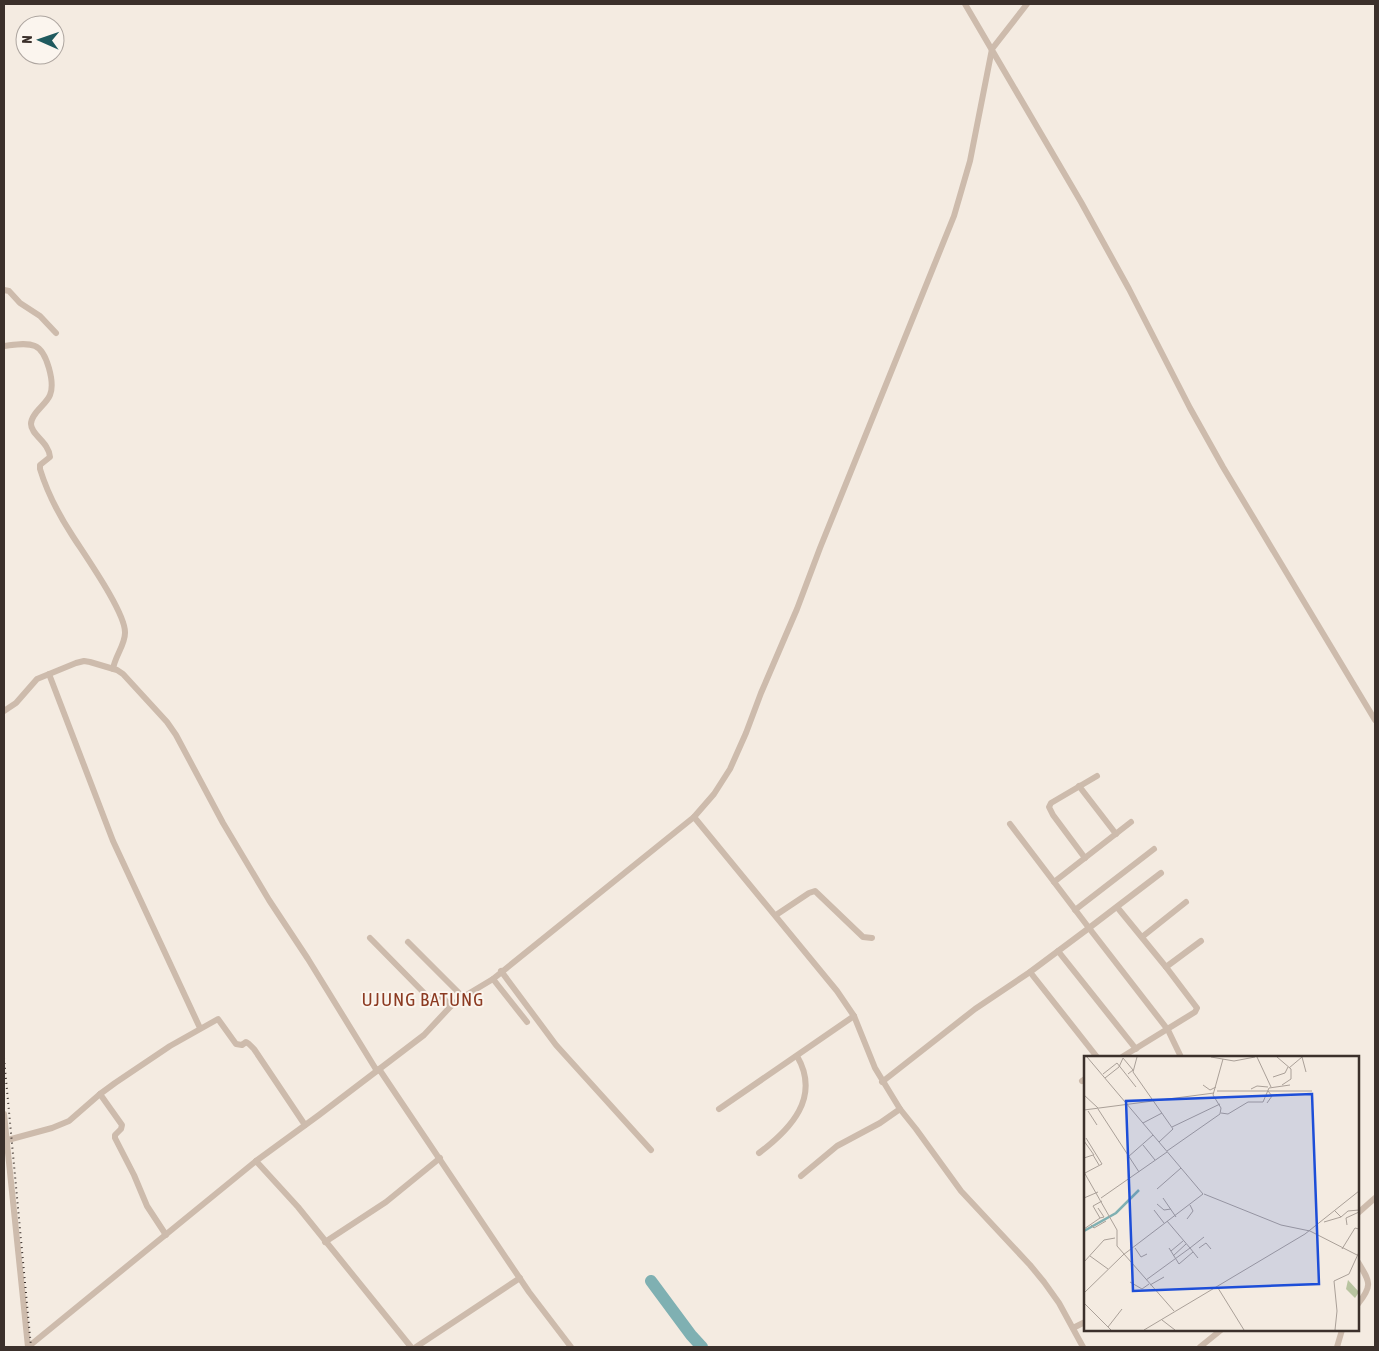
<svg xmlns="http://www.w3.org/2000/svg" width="1379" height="1351" font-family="'Asap Condensed',sans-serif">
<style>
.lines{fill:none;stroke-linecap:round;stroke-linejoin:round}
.river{stroke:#7fb0b2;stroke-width:12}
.street{stroke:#cdbbac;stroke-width:6}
.rail{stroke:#3b302b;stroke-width:2;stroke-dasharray:1 4;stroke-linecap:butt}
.labels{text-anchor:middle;stroke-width:4;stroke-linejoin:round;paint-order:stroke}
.quarter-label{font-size:19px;letter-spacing:1px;fill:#8c3b22;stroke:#fbf5ee}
.inset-river{fill:none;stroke:#7fb0b2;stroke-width:2.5}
.inset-road{fill:none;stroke:#aaa098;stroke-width:1}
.view{fill:#1d4ed8;fill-opacity:0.15;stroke:#1d4ed8;stroke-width:2.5}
.inset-edge{fill:none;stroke:#3b302b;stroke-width:2.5}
</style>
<rect width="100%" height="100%" fill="#f4ebe1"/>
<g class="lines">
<path class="river" d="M651,1281L691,1335L702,1347"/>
<g class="street">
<path d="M965,4L1081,202L1129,289L1190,408L1223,467L1375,720"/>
<path d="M4,290L9,291L20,303L40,316L56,333"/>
<path d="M4,346C13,345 26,342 35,346C47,351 55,383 50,395C46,405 31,413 31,424C31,435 49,442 50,457L40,465V469C47,492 59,515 72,535C84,554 126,613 125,633C125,645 115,656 113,669"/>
<path d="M49,674L113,841L200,1028"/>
<path d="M4,711L16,703L37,679L76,663L84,661L90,662L117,670L123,674L167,722L176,735L223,823L269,900L308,959L377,1071"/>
<path d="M1079,786L1116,834"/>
<path d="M694,817L714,794L730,769L746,733L761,693L797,609L820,548L954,216L970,161L992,49L1027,4"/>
<path d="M1010,824L1089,928L1161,873"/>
<path d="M1085,858L1053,815L1049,807L1051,803L1097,776"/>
<path d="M1054,882L1131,822"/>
<path d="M1117,907L1166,967L1197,1008L1195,1012L1122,1057"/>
<path d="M1075,910L1154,849"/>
<path d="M776,915L809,893L815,891L863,937L872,938"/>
<path d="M1142,937L1186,902"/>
<path d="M370,938L429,998L433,999L441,996L451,1006"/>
<path d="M408,942L463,997"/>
<path d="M1058,951L1136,1049"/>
<path d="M1166,967L1201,941"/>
<path d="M501,971L556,1045L651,1150"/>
<path d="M1030,972L1097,1057"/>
<path d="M493,979L527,1022"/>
<path d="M379,1069L529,1292L571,1347"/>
<path d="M1082,1081L1085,1079"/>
<path d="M882,1082L975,1009L1030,972L1089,928L1168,1030L1181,1057"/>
<path d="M100,1094L122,1125L121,1129L115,1135V1138L134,1175L147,1206L166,1235"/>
<path d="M719,1109L854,1016"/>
<path d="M4,1114L28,1347"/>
<path d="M4,1141L52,1128L69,1121L100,1094L115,1083L170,1046L218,1019L236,1044L242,1045L246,1042L249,1044L254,1049L305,1125"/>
<path d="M759,1153C791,1129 821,1097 797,1056"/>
<path d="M256,1161L298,1207L411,1347"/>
<path d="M801,1176L837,1146L880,1123L900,1109"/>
<path d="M1358,1213L1375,1198"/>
<path d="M325,1242L386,1202L440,1158"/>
<path d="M1358,1262C1370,1282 1373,1285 1358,1304"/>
<path d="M1073,1328L1085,1322"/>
<path d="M28,1347L256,1161L319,1115L424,1035L451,1006L463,997L493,979L694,817L837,991L854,1016L875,1068L900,1109L916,1129L961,1191L1030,1265L1044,1282L1059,1303L1083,1347"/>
<path d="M416,1347L520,1278"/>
<path d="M1200,1347L1221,1330"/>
<path d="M1337,1347L1342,1330"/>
</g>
<path class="rail" d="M4,1058L31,1347"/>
</g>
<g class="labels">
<g class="quarter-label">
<text x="423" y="1006">UJUNG BATUNG</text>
</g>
</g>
<g transform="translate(1084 1056)">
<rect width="275" height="275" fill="#f4ebe1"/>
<path d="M264,224L275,236L271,242L262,233Z" fill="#b8c4a0"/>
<path class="inset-river" d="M0,175L32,157L55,134"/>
<path class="inset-road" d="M53,1L49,16L89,73L75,86M127,1L150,5L171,1M173,1L187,31M193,1L207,13V23L198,29M218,1L222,16M205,12L218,1M19,18L33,7L52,31M189,21L201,17L204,11M21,22L35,11L39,2L49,14L44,18M119,29L126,34L132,31M167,33L173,30L184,31M133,35H228M0,39L14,52M183,47L188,40L184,35M14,53L55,116M0,54L130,37M4,55L13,69M137,57L144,58L164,46H179L185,32L206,29M59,67L78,57M88,71L136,48M0,85L10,99M59,89L71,104M83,95L136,58L137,52L129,39L139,3M44,101L69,79M0,102L9,99L15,109M0,116L33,174V190L90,255M1,117L18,108L2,82M73,133L97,112M120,138L197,169L226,175L275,200M0,142L14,136M17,142L83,96M79,142L92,161M73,148L80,154L87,153M14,152L20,161L16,162L9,150L18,145M70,154L80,167M250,154L257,161L264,155L275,154M103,163L109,155L106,149M240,166L257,161M7,169L10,172L22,165M263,169L262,162L275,156M0,173L16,162M51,192L57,201L63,198M85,192L95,208L109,196M115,192L122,187L127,193M258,193L271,172L275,173M87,195L99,185M6,200L24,213M89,200L102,188M114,202L106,192L120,181M0,206L20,184L31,182M62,224L106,192L83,165M46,226L58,233L65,228M66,229L80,221M134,232L160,274M0,237L39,199L119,138L3,1M0,247L27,274M78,264L91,274M24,271L38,253M60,274L221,178L275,135M251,274L253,255L250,225L265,218L275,196"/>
<path class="view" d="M228,38L235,228L49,235L42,45Z"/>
<rect width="275" height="275" class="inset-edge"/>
</g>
<rect width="1379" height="1351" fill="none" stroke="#3b302b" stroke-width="10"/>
<g transform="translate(40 40) rotate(272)"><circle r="24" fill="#fbf5ee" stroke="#aea6a0"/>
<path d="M0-4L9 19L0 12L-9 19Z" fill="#1f5a5e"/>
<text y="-8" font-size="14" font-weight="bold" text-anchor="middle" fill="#3b302b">N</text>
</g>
</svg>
